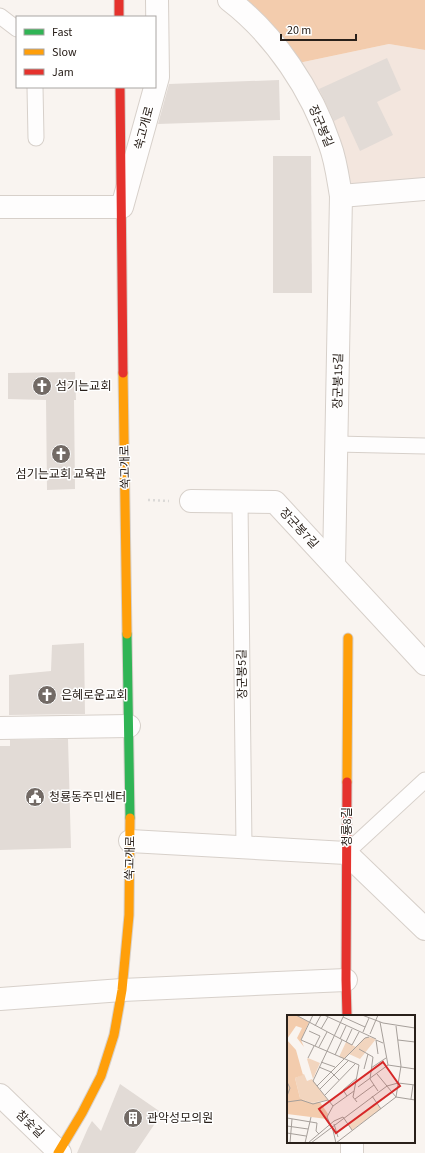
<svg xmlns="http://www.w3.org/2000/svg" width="425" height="1153" font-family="'Source Sans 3','Noto Sans KR',sans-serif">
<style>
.built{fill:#f3e6de}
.forest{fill:#f3ccad}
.building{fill:#e2dbd6}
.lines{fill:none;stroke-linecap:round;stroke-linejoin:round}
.lane-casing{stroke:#d7d0ca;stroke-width:17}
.street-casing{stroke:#d7d0ca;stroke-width:24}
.fast-casing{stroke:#d7d0ca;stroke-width:11}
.slow-casing{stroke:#d7d0ca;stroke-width:11}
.jam-casing{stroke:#d7d0ca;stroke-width:11}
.path{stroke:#dbd9d7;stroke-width:2.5;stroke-dasharray:2 3;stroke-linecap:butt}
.lane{stroke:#fefdfd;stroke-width:15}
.street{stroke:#fefdfd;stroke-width:22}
.fast{stroke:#30b455;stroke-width:9}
.slow{stroke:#ff9f0a;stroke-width:9}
.jam{stroke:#e5322d;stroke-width:9}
.labels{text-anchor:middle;stroke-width:3;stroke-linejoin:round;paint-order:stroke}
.street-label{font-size:12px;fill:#29201a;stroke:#fff}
.poi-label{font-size:12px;fill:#29201a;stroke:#fff;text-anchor:start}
.inset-road{fill:none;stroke:#a69f9a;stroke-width:1}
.view{fill:#d62828;fill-opacity:0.15;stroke:#d62828;stroke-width:2}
.inset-edge{fill:none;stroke:#29201a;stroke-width:2}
</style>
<rect width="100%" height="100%" fill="#f9f4f0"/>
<path class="built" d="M389,44L425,50V189L341,196L289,65Z"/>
<path class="forest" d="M240,0H425V50L389,44L289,65Z"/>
<g class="building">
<path d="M387,58L401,90L377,102L393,135L360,151L344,116L334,121L319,89Z"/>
<path d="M279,80L280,120L158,124L169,84Z"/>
<path d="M273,156H311L312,293H273Z"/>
<path d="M75,372L76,400H74L75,489L47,490L46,400L8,399V373Z"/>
<path d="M84,643L85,714L9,715V675L51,671L52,645Z"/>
<path d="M68,739L71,848L0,850V746H10V740Z"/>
<path d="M120,1084L162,1113L135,1153H77L88,1128L92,1121L101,1131Z"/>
</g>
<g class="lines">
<defs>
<g id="lane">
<path d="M0,16L17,29"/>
<path d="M35,87L36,138"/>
<path d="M336,444L425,446"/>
<path d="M240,502L244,847"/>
<path d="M346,853L425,780"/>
</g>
<g id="street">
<path d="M229,0C275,35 312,91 330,145C336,161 338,179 341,196L425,189"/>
<path d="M0,207H122L158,77L157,0"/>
<path d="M191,501L275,502L425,664"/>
<path d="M334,565L341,196"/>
<path d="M0,728L129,726"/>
<path d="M130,841L346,853L425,929"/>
<path d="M0,999L122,990L346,980"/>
<path d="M0,1095L60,1153"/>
<path d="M352,1142V1153"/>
</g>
<path id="fast" d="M127,634L130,818"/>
<g id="slow">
<path d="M123,373L127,634"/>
<path d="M347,782L348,638"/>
<path d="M58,1153L82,1113L101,1076L114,1035L122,990L129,915L130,818"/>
</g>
<g id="jam">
<path d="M119,0V17"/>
<path d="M120,87L123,373"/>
<path d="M347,1016L346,980L347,782"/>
</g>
</defs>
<use href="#lane" class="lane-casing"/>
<use href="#street" class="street-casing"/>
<use href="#fast" class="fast-casing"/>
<use href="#slow" class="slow-casing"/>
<use href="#jam" class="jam-casing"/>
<path class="path" d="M148,500L169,501"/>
<use href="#lane" class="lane"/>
<use href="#street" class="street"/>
<use href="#fast" class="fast"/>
<use href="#slow" class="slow"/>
<use href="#jam" class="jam"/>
</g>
<defs>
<symbol id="church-disc" viewBox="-11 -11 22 22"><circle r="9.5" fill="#726a65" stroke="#fff"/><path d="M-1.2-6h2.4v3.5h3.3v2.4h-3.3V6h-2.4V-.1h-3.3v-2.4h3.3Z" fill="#fff"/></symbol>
<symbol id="civic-disc" viewBox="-11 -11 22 22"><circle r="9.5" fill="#726a65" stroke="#fff"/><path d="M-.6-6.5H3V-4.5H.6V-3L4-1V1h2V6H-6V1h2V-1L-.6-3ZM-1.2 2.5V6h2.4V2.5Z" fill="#fff"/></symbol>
<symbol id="building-disc" viewBox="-11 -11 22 22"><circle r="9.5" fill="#726a65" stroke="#fff"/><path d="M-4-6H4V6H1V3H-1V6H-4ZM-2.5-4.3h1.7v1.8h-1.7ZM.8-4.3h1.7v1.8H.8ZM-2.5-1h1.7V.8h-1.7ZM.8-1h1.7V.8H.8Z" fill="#fff"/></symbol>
</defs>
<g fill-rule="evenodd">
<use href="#church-disc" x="31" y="375" width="22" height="22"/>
<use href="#church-disc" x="50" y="443" width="22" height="22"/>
<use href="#church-disc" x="36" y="684" width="22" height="22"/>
<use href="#civic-disc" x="24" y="786" width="22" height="22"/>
<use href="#building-disc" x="122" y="1107" width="22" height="22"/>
</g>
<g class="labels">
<g class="street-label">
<text transform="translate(321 126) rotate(67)" y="4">장군봉길</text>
<text transform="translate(144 128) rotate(-75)" y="4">쑥고개로</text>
<text transform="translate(338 381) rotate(-89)" y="4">장군봉15길</text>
<text transform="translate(125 467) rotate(-91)" y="4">쑥고개로</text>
<text transform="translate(299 528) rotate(47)" y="4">장군봉7길</text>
<text transform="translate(242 674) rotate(-91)" y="4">장군봉5길</text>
<text transform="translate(347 827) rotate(-90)" y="4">청룡8길</text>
<text transform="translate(130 858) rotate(-89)" y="4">쑥고개로</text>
<text transform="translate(30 1124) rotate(44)" y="4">참숯길</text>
</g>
<g class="poi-label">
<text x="56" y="390">섬기는교회</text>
<text x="61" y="478" text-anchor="middle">섬기는교회 교육관</text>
<text x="61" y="699">은혜로운교회</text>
<text x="49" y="801">청룡동주민센터</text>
<text x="147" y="1122">관악성모의원</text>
</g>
</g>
<g transform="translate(287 1015)">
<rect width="128" height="128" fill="#f9f4f0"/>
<path d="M82,22L89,24L73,44L62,39L57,44L52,42L59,27L69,32L77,23ZM21,43L33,48L26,64L20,44ZM17,59L20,66L25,64L41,85L23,88L13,83L8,63ZM90,88L94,94L65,115L61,110Z" fill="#f2d5be"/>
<path d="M0,0H9L22,7L14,25L17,32L10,23L15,13L9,11L0,24ZM0,25L9,35L16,60L8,63L13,83L23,88L33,87L41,99L40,104L0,99Z" fill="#f3ccad"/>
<path class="inset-road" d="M9,0L65,30L72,17M26,0L14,25L72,50L66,82L70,87M37,0L89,24M75,0L96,8L128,13M56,2L78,12M93,7L101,50M28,11L34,0M34,14L41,2M22,16L33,21L28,31M76,17L82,3M83,19L91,0M53,24L59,11M111,25L128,27M59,27L65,14M32,32L40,17M72,34L86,42L83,64L91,76M91,39L89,25L96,28M48,40L55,25M21,43L27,31M34,47L48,52M32,52L44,57L52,65M84,53L99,43M77,54L81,39M90,59L109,82M0,67L3,73L0,81M30,71L78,23L82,22M71,72L101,50L128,54M33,74L61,46M38,80L68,49M60,81L56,75L70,63M85,81L94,94M109,82L114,51L109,11M109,82L128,85M68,84L87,70M124,84L126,70M0,87L14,85L26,89L41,85M46,91L67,76M0,103L30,108L29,116L32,119M43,109L40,102L46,91L26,66L57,0M47,109L51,122M0,111L21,114M45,111L49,128L109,82M0,118L19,121M3,128L5,104M18,128L24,102M21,128L47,106L56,102L65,115M24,128L100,71L111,68L128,70"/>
<path class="view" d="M96,47L113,71L49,118L32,94Z"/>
<rect width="128" height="128" class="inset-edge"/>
</g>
<rect x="16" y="16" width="140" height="72" fill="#ffffff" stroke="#a9a6a3"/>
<rect x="24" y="29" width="20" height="6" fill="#30b455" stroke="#a9a6a3"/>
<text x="52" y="36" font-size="12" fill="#29201a">Fast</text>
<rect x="24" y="49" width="20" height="6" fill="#ff9f0a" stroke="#a9a6a3"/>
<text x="52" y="56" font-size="12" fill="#29201a">Slow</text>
<rect x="24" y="69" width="20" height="6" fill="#e5322d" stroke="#a9a6a3"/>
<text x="52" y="76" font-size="12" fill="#29201a">Jam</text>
<path d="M281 34v6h75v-6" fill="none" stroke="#29201a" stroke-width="2"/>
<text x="287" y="34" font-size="12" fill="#29201a" stroke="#ffffff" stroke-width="3" paint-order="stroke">20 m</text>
</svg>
